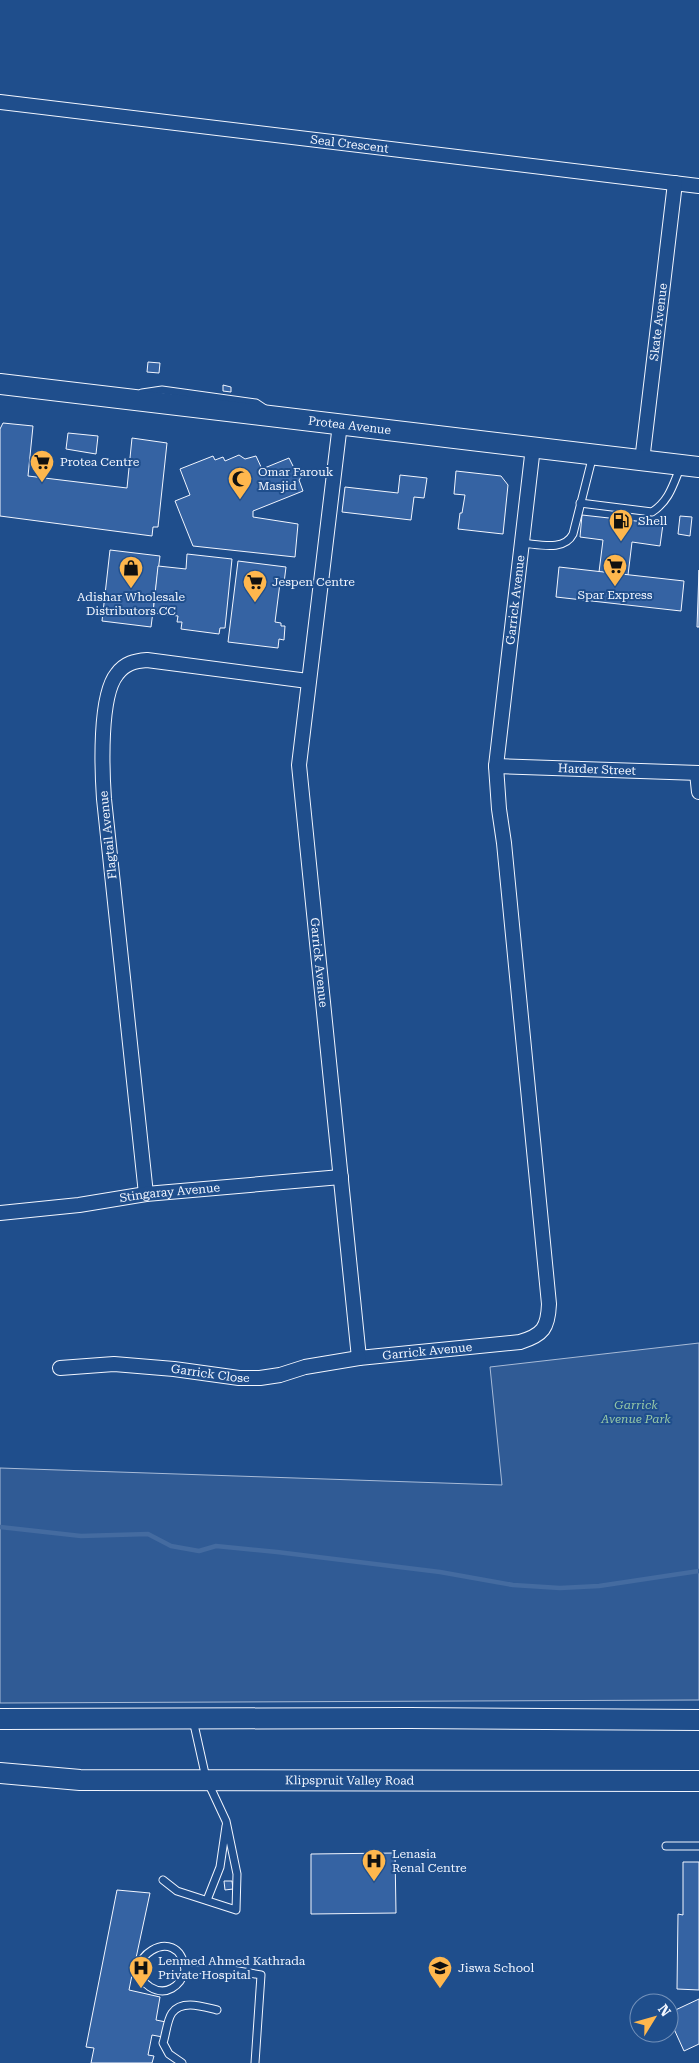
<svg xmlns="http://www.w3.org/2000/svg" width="699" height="2063" font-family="'Roboto Serif',serif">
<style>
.green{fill:#305b95;stroke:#a8bbd7}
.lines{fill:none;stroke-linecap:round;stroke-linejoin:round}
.stream{stroke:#446ba0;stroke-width:4.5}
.building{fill:#3563a3;stroke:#f2f6ff}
.lane-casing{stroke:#f2f6ff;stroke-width:9}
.street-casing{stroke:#f2f6ff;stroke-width:16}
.secondary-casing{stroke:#f2f6ff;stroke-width:22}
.lane{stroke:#1f4e8c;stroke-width:7}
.street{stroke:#1f4e8c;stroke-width:14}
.secondary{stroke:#1f4e8c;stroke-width:20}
.labels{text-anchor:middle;stroke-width:4;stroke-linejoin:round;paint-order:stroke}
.street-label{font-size:12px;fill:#f2f6ff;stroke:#1f4e8c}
.poi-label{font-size:12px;fill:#f2f6ff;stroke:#1f4e8c;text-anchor:start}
.park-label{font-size:12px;font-style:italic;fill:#97c8a6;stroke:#1f4e8c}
</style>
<rect width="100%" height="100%" fill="#1f4e8c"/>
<path class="green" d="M699,1343V1700L0,1703V1468L502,1485L490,1367Z"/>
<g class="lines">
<path class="stream" d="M0,1527L81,1536L148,1534L171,1546L199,1551L216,1546L277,1552L440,1572L513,1585L560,1588L599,1586L699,1571"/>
</g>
<g class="building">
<path d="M148,362L160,363L159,373L147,372Z"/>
<path d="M223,385L231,387V392L223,391Z"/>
<path d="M3,423L33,426L28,476L127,488L132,438L167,443L158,527H153L152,536L0,516V429Z"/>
<path d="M68,433L98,436L96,454L66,449Z"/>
<path d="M239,455L245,459L256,456L262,469L289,458L294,468L301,470L303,474L299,480L303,491L253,511V517L298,524L295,557L193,546L175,501L190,495L180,469L213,456L215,460L223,457L225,461Z"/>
<path d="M456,471L501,476L508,485L503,534L458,529L460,513H462L465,495L454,494Z"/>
<path d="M400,475L427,478L424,498L414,497L411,520L342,512L345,487L398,493Z"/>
<path d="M582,515L663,524L660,546L632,542L628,575L599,572L603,540L580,537Z"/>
<path d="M680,516L692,517L690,536L678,534Z"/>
<path d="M110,550L160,556L151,627L102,621Z"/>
<path d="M187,554L232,559L225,628H220L219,634L181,629L182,622H177L178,616L153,613L158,566L186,569Z"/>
<path d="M238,561L286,567L284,583H280L275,622L281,623V626H285L284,640L279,639L278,648L228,642Z"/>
<path d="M559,567L684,581L681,611L556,597Z"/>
<path d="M699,570V627H697Z"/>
<path d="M395,1853L396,1913L311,1914V1854Z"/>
<path d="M683,1862H699V1990L677,1989L678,1914L683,1915Z"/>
<path d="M224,1881H232L233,1889L225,1890Z"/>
<path d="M117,1890L150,1893L136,1958L148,1961L145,1978L132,1975L129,1990L160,1997L156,2020L171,2023L168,2038L152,2035L148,2055L154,2056L152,2063H91L94,2048L86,2047Z"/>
<path d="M699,1999V2044L684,2051L669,2018V2013Z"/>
</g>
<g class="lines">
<defs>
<g id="lane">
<path d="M142,393L162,390L256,403L265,409"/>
<path d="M580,503L652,512C669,501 673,485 680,468"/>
<path d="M521,543C538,544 564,552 573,534L593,455"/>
<path d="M666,1846H699"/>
<path d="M163,1880L177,1891L236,1910L237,1874L226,1821L206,1778L193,1720"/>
<path d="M207,1900L220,1867L226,1826"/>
<path d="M185,1970C179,1919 114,1963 150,1987C166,1997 181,1986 185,1970L227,1969L261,1975L255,2063"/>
<path d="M182,2063L169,2054L163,2043C166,2034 167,2020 172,2013C182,1999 204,2007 217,2010"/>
</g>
<g id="street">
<path id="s1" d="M0,102L699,186"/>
<path id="s2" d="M340,424L299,765L359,1358L520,1342C543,1335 548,1328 549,1304L504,843L499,809L496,766L533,447"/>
<path id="s3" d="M642,461L675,183"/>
<path id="s4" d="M496,766L699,773"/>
<path d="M697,773L699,792"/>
<path d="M146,1194L104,799C102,770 99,696 117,674C125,663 135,661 147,660L308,681"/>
<path id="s5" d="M0,1213L79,1205L146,1194L341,1177"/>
<path id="s6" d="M60,1368L114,1364L174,1369L239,1378H260L280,1375L305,1367L359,1358"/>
</g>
<g id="secondary">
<path id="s7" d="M0,384L699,467"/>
<path d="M0,1719L409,1718L699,1720"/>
<path id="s8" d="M0,1773L80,1780L699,1781"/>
</g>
</defs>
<use href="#lane" class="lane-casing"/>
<use href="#street" class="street-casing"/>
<use href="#secondary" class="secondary-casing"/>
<use href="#lane" class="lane"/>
<use href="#street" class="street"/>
<use href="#secondary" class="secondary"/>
</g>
<defs>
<symbol id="supermarket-pin" viewBox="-11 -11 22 30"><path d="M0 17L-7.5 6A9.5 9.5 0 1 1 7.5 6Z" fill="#ffb74d" stroke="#1f4e8c"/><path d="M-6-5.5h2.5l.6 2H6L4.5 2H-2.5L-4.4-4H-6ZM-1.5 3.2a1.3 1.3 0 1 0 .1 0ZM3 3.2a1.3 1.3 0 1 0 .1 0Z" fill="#111"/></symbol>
<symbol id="mosque-pin" viewBox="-11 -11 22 30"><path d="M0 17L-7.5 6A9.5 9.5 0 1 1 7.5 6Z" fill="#ffb74d" stroke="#1f4e8c"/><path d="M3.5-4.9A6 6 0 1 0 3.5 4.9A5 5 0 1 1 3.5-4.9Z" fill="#111"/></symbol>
<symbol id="fuel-pin" viewBox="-11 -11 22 30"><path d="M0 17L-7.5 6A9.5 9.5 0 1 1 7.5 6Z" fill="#ffb74d" stroke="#1f4e8c"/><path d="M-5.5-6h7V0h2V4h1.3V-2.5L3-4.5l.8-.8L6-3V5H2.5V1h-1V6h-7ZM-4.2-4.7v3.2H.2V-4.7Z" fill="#111"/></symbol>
<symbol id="shop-pin" viewBox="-11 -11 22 30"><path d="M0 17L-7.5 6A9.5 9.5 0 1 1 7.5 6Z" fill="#ffb74d" stroke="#1f4e8c"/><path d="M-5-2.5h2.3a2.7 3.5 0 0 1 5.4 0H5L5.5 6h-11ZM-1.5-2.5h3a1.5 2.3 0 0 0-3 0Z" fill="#111"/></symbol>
<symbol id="hospital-pin" viewBox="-11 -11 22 30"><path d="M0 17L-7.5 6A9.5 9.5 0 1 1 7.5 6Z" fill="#ffb74d" stroke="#1f4e8c"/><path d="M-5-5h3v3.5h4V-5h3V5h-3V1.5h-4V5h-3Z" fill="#111"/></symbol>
<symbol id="school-pin" viewBox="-11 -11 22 30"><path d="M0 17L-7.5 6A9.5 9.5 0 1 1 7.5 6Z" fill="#ffb74d" stroke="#1f4e8c"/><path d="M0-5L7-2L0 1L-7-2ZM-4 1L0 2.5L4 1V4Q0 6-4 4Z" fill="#111"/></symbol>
</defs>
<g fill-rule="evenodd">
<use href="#supermarket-pin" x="28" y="448" width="28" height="38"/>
<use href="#mosque-pin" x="226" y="465" width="28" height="38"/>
<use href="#fuel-pin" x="607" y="507" width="28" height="38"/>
<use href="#supermarket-pin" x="601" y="552" width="28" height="38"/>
<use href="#shop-pin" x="117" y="554" width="28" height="38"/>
<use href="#supermarket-pin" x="241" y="568" width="28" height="38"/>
<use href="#hospital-pin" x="360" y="1847" width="28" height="38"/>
<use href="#hospital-pin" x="127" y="1954" width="28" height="38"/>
<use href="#school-pin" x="426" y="1954" width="28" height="38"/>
</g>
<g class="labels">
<g class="street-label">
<text dy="4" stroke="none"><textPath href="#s1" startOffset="352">Seal Crescent</textPath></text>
<text dy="4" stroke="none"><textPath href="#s3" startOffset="140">Skate Avenue</textPath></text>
<text dy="4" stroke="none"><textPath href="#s7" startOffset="352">Protea Avenue</textPath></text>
<text dy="4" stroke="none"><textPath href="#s2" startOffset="1862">Garrick Avenue</textPath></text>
<text dy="4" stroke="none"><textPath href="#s4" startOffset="101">Harder Street</textPath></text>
<text transform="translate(108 835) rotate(-96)" y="4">Flagtail Avenue</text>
<text dy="4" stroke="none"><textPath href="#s2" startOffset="542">Garrick Avenue</textPath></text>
<text dy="4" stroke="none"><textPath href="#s5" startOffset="171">Stingaray Avenue</textPath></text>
<text dy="4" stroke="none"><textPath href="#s2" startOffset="1008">Garrick Avenue</textPath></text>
<text dy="4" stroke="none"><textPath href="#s6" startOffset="151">Garrick Close</textPath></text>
<text dy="4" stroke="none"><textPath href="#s8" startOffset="350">Klipspruit Valley Road</textPath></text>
</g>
<g class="poi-label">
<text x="60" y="466">Protea Centre</text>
<text x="258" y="476">Omar Farouk<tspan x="258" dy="14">Masjid</tspan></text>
<text x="638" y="525">Shell</text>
<text x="272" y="586">Jespen Centre</text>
<text x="615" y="599" text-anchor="middle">Spar Express</text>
<text x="131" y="601" text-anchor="middle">Adishar Wholesale<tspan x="131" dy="14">Distributors CC</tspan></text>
<text x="392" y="1858">Lenasia<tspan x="392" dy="14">Renal Centre</tspan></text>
<text x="158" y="1965">Lenmed Ahmed Kathrada<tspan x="158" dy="14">Private Hospital</tspan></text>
<text x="458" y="1972">Jiswa School</text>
</g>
<g class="park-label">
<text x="636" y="1409">Garrick<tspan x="636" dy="14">Avenue Park</tspan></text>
</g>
</g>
<g transform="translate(654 2018) rotate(53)"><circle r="24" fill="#1f4e8c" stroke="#7391ba"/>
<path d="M0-4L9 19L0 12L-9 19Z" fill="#ffb74d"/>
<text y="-8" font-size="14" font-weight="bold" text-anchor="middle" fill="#f2f6ff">N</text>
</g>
</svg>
